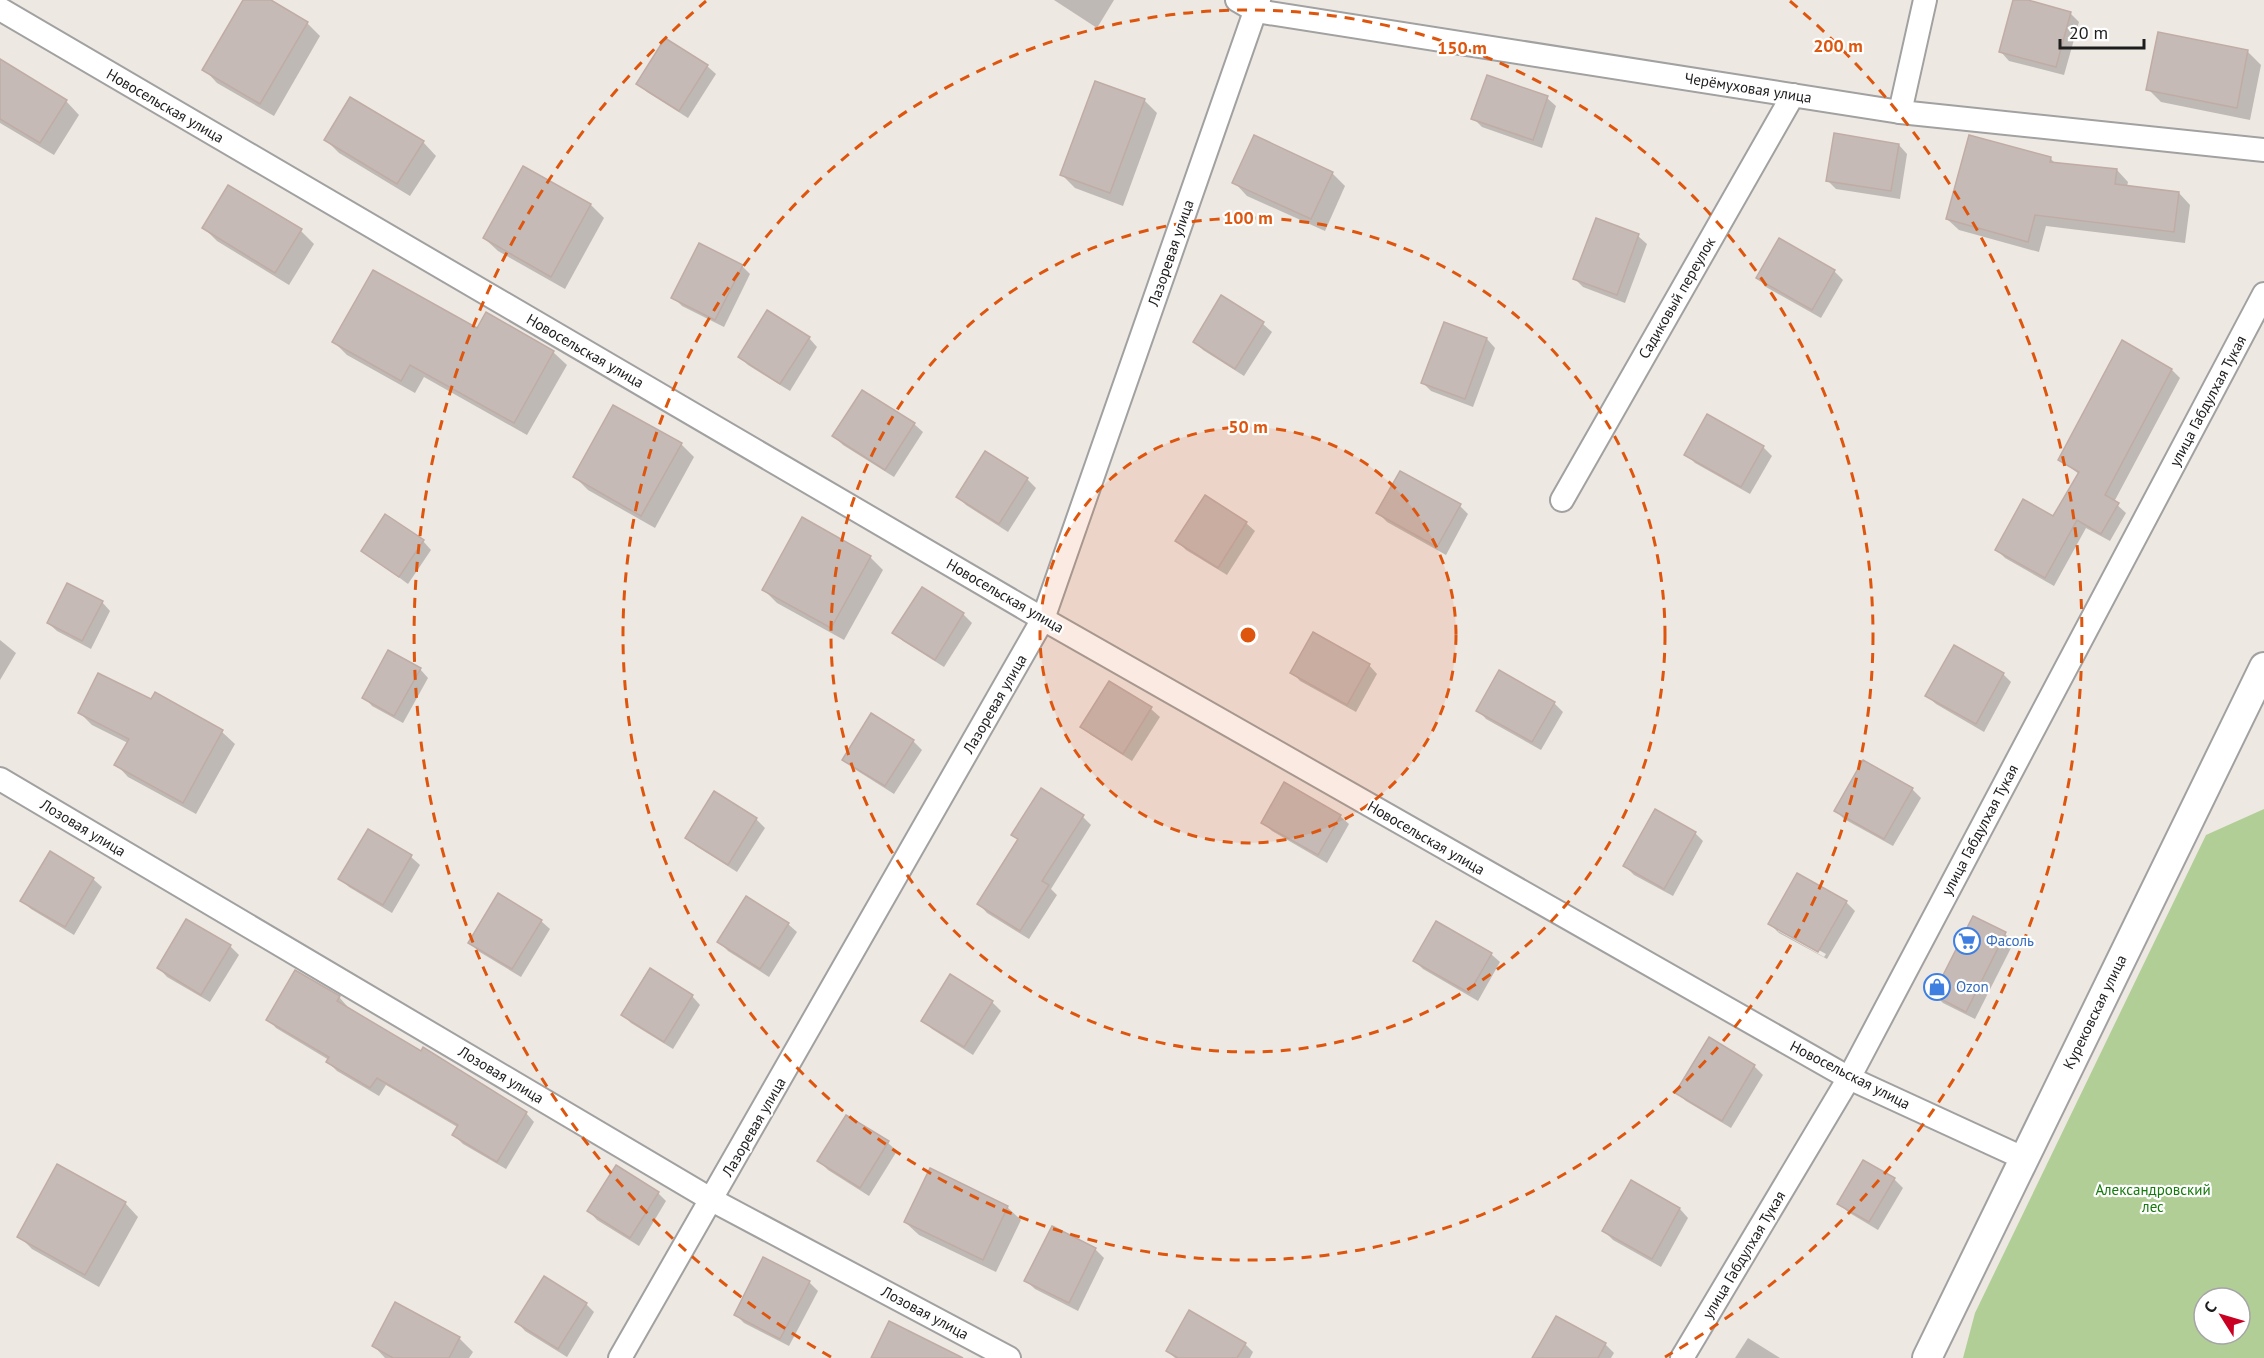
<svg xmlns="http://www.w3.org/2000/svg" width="2264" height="1358" font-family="'PT Sans',sans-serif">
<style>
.forest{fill:#b1ce97;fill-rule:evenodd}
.shadow{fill:#0003;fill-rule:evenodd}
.building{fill:#c6bab6;stroke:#c0aca5;stroke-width:1.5}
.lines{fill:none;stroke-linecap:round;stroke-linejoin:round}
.minor-casing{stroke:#a1a1a1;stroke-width:26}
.tertiary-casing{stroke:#a1a1a1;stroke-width:32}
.minor{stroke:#fff;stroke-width:22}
.tertiary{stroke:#fff;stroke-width:28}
.ring{fill:none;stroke:#de560d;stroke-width:3;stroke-dasharray:10 8}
.labels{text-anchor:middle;stroke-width:4.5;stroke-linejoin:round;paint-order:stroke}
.street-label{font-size:15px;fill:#1d1d1d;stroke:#fff}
.shop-label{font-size:15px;fill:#366cbe;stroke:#fff;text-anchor:start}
.park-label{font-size:15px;fill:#157b0b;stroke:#fff}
.centre{fill:#de560d;stroke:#fff;stroke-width:3}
.ring-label{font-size:18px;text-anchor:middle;font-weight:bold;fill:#de560d;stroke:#fff;stroke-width:4.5;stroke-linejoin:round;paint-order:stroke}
</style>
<rect width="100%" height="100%" fill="#eee8e2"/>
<path class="forest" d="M2264,809V1358H1963L1975,1313L2206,835ZM2204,1298H2240V1334H2204Z"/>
<g class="shadow">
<path d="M245,0H268L307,23L320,36L274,116L217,83L204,69Z"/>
<path d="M1054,0H1114L1097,28Z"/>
<path d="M2015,0L2070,13L2079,22L2064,75L2009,61L2001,52Z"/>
<path d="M2248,52L2261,65L2250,120L2161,102L2148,89Z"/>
<path d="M0,61L66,101L79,115L54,155L0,123Z"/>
<path d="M707,66L716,74L688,118L647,92L638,84Z"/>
<path d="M1547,98L1556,106L1542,148L1482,127L1473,118Z"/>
<path d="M1144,100L1157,113L1123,206L1075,188L1062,175Z"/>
<path d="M326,140L423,142L436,156L410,196L339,153Z"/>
<path d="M1899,145L1907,154L1900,199L1836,189L1827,180Z"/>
<path d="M2051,159L2056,164L2117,170L2128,182L2127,187L2179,193L2190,205L2185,243L2046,226L2039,252L1959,230L1947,219Z"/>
<path d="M524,168L591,205L604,218L565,289L498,251L484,238Z"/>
<path d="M1332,173L1345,186L1325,231L1247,196L1234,182Z"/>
<path d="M1597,220L1638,236L1647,244L1625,303L1583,287L1575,279Z"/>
<path d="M204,228L301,231L314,244L289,285L217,241Z"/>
<path d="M742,266L750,274L724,327L682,306L673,297Z"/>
<path d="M1834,271L1843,280L1821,318L1766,287L1758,278Z"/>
<path d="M1222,297L1263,324L1272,332L1244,376L1203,350L1195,342Z"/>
<path d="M1445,324L1487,339L1495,348L1473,407L1431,391L1423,383Z"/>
<path d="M477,330L553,352L567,365L527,435L424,377L415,393L347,355L334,342Z"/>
<path d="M809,338L817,347L790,391L748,365L740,357Z"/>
<path d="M2172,370L2180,378L2114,502L2126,513L2110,541L2086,528L2054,586L2005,558L1997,550L2054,518L2079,474L2060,460Z"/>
<path d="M914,424L923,432L894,477L843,445L834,436Z"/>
<path d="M681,444L694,457L655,528L588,490L575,477Z"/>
<path d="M1763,447L1772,456L1750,494L1695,463L1686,454Z"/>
<path d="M1027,479L1036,488L1008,532L966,505L958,497Z"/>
<path d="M1460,506L1468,514L1446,555L1387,522L1378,513Z"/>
<path d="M1246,523L1255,531L1227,575L1186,550L1177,541Z"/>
<path d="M423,541L431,550L408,584L363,551Z"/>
<path d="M870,557L883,570L844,640L777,603L764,590Z"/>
<path d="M922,589L963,614L972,623L944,667L903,641L894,633Z"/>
<path d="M102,602L110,611L91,649L57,631L48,623Z"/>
<path d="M0,640L16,653L0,680Z"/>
<path d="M1369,665L1377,674L1356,712L1300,681L1292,672Z"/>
<path d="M420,669L428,678L403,723L372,706L364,697Z"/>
<path d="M2003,674L2011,682L1984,732L1936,704L1927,696Z"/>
<path d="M1110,683L1151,709L1160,717L1132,761L1091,735L1082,727Z"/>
<path d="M155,694L222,732L235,744L196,814L128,777L116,764L128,743L92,725L80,713L151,701Z"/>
<path d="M1554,703L1563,712L1541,750L1486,719L1478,710Z"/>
<path d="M913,741L922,750L894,794L853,768L844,759Z"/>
<path d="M1912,789L1921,798L1893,846L1844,819L1836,811Z"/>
<path d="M1340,816L1349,824L1327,863L1272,831L1263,823Z"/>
<path d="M1083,817L1091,825L1051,889L1057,895L1029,939L987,913L979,904L1019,840L1013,834Z"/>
<path d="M756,819L765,828L737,872L696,846L687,838Z"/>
<path d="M368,831L411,857L420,865L392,913L349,887L340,879Z"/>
<path d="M1695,833L1703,841L1673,896L1634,875L1625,866Z"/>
<path d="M93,879L102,887L74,935L31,909L22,901Z"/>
<path d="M1846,902L1855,911L1827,959L1779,933L1770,924ZM1778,928L1826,954L1824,957L1778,931Z"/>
<path d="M1974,918L2005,934L2014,942L1975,1019L1943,1003L1935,995Z"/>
<path d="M541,921L550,929L521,977L478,951L470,942Z"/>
<path d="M788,924L797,932L769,977L728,951L719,942Z"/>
<path d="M230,946L239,955L210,1002L167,977L159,968Z"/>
<path d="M1491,954L1500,962L1478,1001L1423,969L1415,961Z"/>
<path d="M692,996L700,1005L673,1049L631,1023L623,1015Z"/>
<path d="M339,997L347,1006L346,1008L526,1113L534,1122L506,1169L463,1144L454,1135L459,1128L386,1085L379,1096L337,1071L328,1062L329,1060L276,1028L268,1019Z"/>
<path d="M992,1002L1001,1011L973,1055L932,1029L923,1020Z"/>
<path d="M1710,1040L1754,1066L1763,1075L1731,1128L1686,1101L1677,1093Z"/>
<path d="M847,1117L888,1143L897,1151L869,1196L828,1170L819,1161Z"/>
<path d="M930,1170L1007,1207L1021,1220L996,1272L919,1235L905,1222Z"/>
<path d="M1894,1179L1903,1188L1878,1230L1848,1212L1839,1204Z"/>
<path d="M1631,1182L1680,1209L1688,1218L1661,1267L1613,1240L1604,1231Z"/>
<path d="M658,1193L666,1201L639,1246L597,1220L589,1211Z"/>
<path d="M125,1203L138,1217L99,1287L32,1249L19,1236Z"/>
<path d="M1053,1228L1095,1249L1104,1258L1078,1311L1035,1289L1026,1281Z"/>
<path d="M809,1282L818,1291L789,1346L744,1323L736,1315Z"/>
<path d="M396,1304L460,1339L473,1352L469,1358H385L374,1346Z"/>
<path d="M586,1304L594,1312L567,1357L525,1331L517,1322Z"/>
<path d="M1748,1338L1780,1358H1735Z"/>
<path d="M1245,1344L1253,1352L1250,1358H1175L1168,1351Z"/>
<path d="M1605,1344L1614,1353L1611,1358H1534Z"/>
</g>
<g class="building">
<path d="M243,0H271L308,22L260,104L202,70Z"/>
<path d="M2013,0H2028L2071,12L2056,67L1999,52Z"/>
<path d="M2158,32L2248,50L2237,108L2146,90Z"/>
<path d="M665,38L708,65L679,111L636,84Z"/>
<path d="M0,59L67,100L40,143L0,119Z"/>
<path d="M1487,75L1548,96L1533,140L1471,119Z"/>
<path d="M1095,81L1145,99L1110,193L1060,175Z"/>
<path d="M350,97L424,141L397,184L324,140Z"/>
<path d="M1834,133L1899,144L1891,191L1826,181Z"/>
<path d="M1254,135L1333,172L1311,219L1232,183Z"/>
<path d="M1969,135L2051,157L2050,162L2117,169L2115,184L2179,192L2174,232L2035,215L2028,242L1946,219Z"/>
<path d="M523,166L591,204L551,277L483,238Z"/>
<path d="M228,185L302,229L275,273L202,228Z"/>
<path d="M1596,218L1639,234L1617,295L1573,279Z"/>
<path d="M1779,238L1835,270L1812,310L1756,278Z"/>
<path d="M699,243L743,265L715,320L671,298Z"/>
<path d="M373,270L477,328L486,312L554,351L514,423L410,365L401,381L332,342Z"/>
<path d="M1221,295L1264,322L1235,369L1193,342Z"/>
<path d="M767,310L810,337L780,384L738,357Z"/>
<path d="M1444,322L1487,338L1465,399L1421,383Z"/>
<path d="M2122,340L2172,369L2105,495L2119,503L2101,534L2077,520L2045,578L1995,550L2023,499L2053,516L2079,472L2058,460Z"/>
<path d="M862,390L915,423L885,470L832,436Z"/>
<path d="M613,405L682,443L641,516L573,477Z"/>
<path d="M1707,414L1764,446L1741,487L1684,455Z"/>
<path d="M985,451L1028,478L999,524L956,497Z"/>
<path d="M1400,471L1461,504L1437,547L1376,513Z"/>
<path d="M1205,495L1247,522L1218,568L1175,541Z"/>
<path d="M385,514L424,540L399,577L361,551Z"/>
<path d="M802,517L871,556L831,628L762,590Z"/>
<path d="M67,583L103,601L82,641L47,623Z"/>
<path d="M922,587L964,613L935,660L892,633Z"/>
<path d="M1313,632L1370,664L1347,705L1290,673Z"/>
<path d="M1954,645L2004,673L1976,724L1925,696Z"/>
<path d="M388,650L421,668L394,716L362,698Z"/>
<path d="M1499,670L1555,702L1532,742L1476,711Z"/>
<path d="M98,673L151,699L155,692L223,730L183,803L114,765L129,739L78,713Z"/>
<path d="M1109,681L1152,707L1123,754L1080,727Z"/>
<path d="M871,713L914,740L885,786L842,760Z"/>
<path d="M1863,760L1913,788L1884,839L1834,811Z"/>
<path d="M1284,782L1341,815L1318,855L1261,823Z"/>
<path d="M1041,788L1084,815L1042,881L1049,885L1020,931L977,904L1018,839L1011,835Z"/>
<path d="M714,791L757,818L728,865L685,838Z"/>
<path d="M1655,809L1696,832L1664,889L1623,866Z"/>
<path d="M368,829L412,855L383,905L338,879Z"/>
<path d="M50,851L94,878L65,927L20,901Z"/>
<path d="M1797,873L1847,901L1818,952L1768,924Z"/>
<path d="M498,893L542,920L512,969L468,943Z"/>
<path d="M746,896L789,923L760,969L717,942Z"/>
<path d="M1973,916L2006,932L1966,1012L1933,995Z"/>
<path d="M186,919L231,945L201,995L157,968Z"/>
<path d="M1436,921L1492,953L1469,993L1413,961Z"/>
<path d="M650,968L693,995L664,1042L621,1015Z"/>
<path d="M295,970L340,996L337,1001L421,1051L423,1047L527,1112L497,1162L452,1135L458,1125L377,1078L370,1088L326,1062L329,1057L266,1020Z"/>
<path d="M950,974L993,1001L964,1047L921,1021Z"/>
<path d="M1709,1037L1755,1065L1722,1121L1675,1093Z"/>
<path d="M846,1115L889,1141L860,1188L817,1161Z"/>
<path d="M1863,1160L1895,1178L1869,1222L1837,1204Z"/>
<path d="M57,1164L126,1202L85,1275L17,1237Z"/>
<path d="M616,1165L659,1192L630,1238L587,1211Z"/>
<path d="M930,1168L1008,1206L983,1260L904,1222Z"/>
<path d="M1631,1180L1680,1208L1652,1259L1602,1231Z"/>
<path d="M1052,1226L1096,1248L1069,1303L1024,1281Z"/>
<path d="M763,1257L810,1281L780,1339L734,1315Z"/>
<path d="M544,1276L587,1303L558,1349L515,1322Z"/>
<path d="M395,1302L460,1337L449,1358H393L372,1346Z"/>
<path d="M1189,1310L1246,1343L1237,1358H1178L1166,1351Z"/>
<path d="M1556,1316L1606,1343L1598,1358H1532Z"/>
<path d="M889,1321L963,1358H871Z"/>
</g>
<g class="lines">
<defs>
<g id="minor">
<path d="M1237,0L1256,11L1900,112L2264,150"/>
<path d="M0,9L1043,619L1849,1078L2023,1158"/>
<path d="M1900,112L1925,0"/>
<path d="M1562,500L1793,95"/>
<path d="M0,779L712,1200L1009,1358"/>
<path d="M620,1358L1043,619L1259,0"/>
<path d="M1682,1358L1849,1078L2264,294"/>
</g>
<path id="tertiary" d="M1927,1358L2264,667"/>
</defs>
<use href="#minor" class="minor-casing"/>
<use href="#tertiary" class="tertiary-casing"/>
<use href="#minor" class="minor"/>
<use href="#tertiary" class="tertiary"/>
</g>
<circle cx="1248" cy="635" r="208" fill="#de560d" fill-opacity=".12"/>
<g class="ring">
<circle cx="1248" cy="635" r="208"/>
<circle cx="1248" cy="635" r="417"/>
<circle cx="1248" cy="635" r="625"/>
<path d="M831 1357A834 834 0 0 1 706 1M1790 1A834 834 0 0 1 1665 1357"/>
</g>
<defs>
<symbol id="supermarket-ring" viewBox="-11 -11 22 22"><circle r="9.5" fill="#fff" stroke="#3f7fe0" stroke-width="1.5"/><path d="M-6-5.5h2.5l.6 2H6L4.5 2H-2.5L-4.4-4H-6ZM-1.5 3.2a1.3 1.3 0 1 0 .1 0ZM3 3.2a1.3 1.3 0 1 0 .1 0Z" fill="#3f7fe0"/></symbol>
<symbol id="shop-ring" viewBox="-11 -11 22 22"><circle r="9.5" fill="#fff" stroke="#3f7fe0" stroke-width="1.5"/><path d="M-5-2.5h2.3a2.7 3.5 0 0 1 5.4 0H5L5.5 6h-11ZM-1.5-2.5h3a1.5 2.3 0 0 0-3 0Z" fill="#3f7fe0"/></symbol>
</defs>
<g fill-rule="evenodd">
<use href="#supermarket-ring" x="1952" y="926" width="30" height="30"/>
<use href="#shop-ring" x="1922" y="972" width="30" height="30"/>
</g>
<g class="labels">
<g class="street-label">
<text transform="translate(1748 88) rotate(9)" y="5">Черёмуховая улица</text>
<text transform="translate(165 106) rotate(30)" y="5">Новосельская улица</text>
<text transform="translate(1171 253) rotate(-71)" y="5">Лазоревая улица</text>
<text transform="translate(1677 298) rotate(-60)" y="5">Садиковый переулок</text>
<text transform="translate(585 351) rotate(30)" y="5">Новосельская улица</text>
<text transform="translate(2208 401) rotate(-62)" y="5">улица Габдулхая Тукая</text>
<text transform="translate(1005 596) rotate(30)" y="5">Новосельская улица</text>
<text transform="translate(995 704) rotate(-60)" y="5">Лазоревая улица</text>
<text transform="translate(83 828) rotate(31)" y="5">Лозовая улица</text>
<text transform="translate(1980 830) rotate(-62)" y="5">улица Габдулхая Тукая</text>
<text transform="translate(1426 838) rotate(30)" y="5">Новосельская улица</text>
<text transform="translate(2095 1012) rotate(-64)" y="5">Курековская улица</text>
<text transform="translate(501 1075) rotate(31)" y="5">Лозовая улица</text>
<text transform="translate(1850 1075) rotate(27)" y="5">Новосельская улица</text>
<text transform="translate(754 1127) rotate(-60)" y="5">Лазоревая улица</text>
<text transform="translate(1744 1255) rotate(-59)" y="5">улица Габдулхая Тукая</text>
<text transform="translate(925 1313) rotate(28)" y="5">Лозовая улица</text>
</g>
<g class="shop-label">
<text x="1986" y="946">Фасоль</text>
<text x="1956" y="992">Ozon</text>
</g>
<g class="park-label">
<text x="2153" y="1195">Александровский<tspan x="2153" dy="17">лес</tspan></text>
</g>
</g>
<circle cx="1248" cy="635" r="9" class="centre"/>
<g class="ring-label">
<text x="1838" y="52">200 m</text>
<text x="1462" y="54">150 m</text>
<text x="1248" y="224">100 m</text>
<text x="1248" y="433">50 m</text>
</g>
<g transform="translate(2222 1316) rotate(307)"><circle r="28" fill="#ffffff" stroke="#a5a5a5" stroke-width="1.5"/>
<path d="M0-4.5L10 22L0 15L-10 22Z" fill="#ca0023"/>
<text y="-9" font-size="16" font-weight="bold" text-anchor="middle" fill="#1d1d1d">С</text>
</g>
<path d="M2060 39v9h84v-9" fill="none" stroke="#1d1d1d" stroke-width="3"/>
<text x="2069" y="39" font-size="18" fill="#1d1d1d" stroke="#ffffff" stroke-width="4.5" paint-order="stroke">20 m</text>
</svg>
